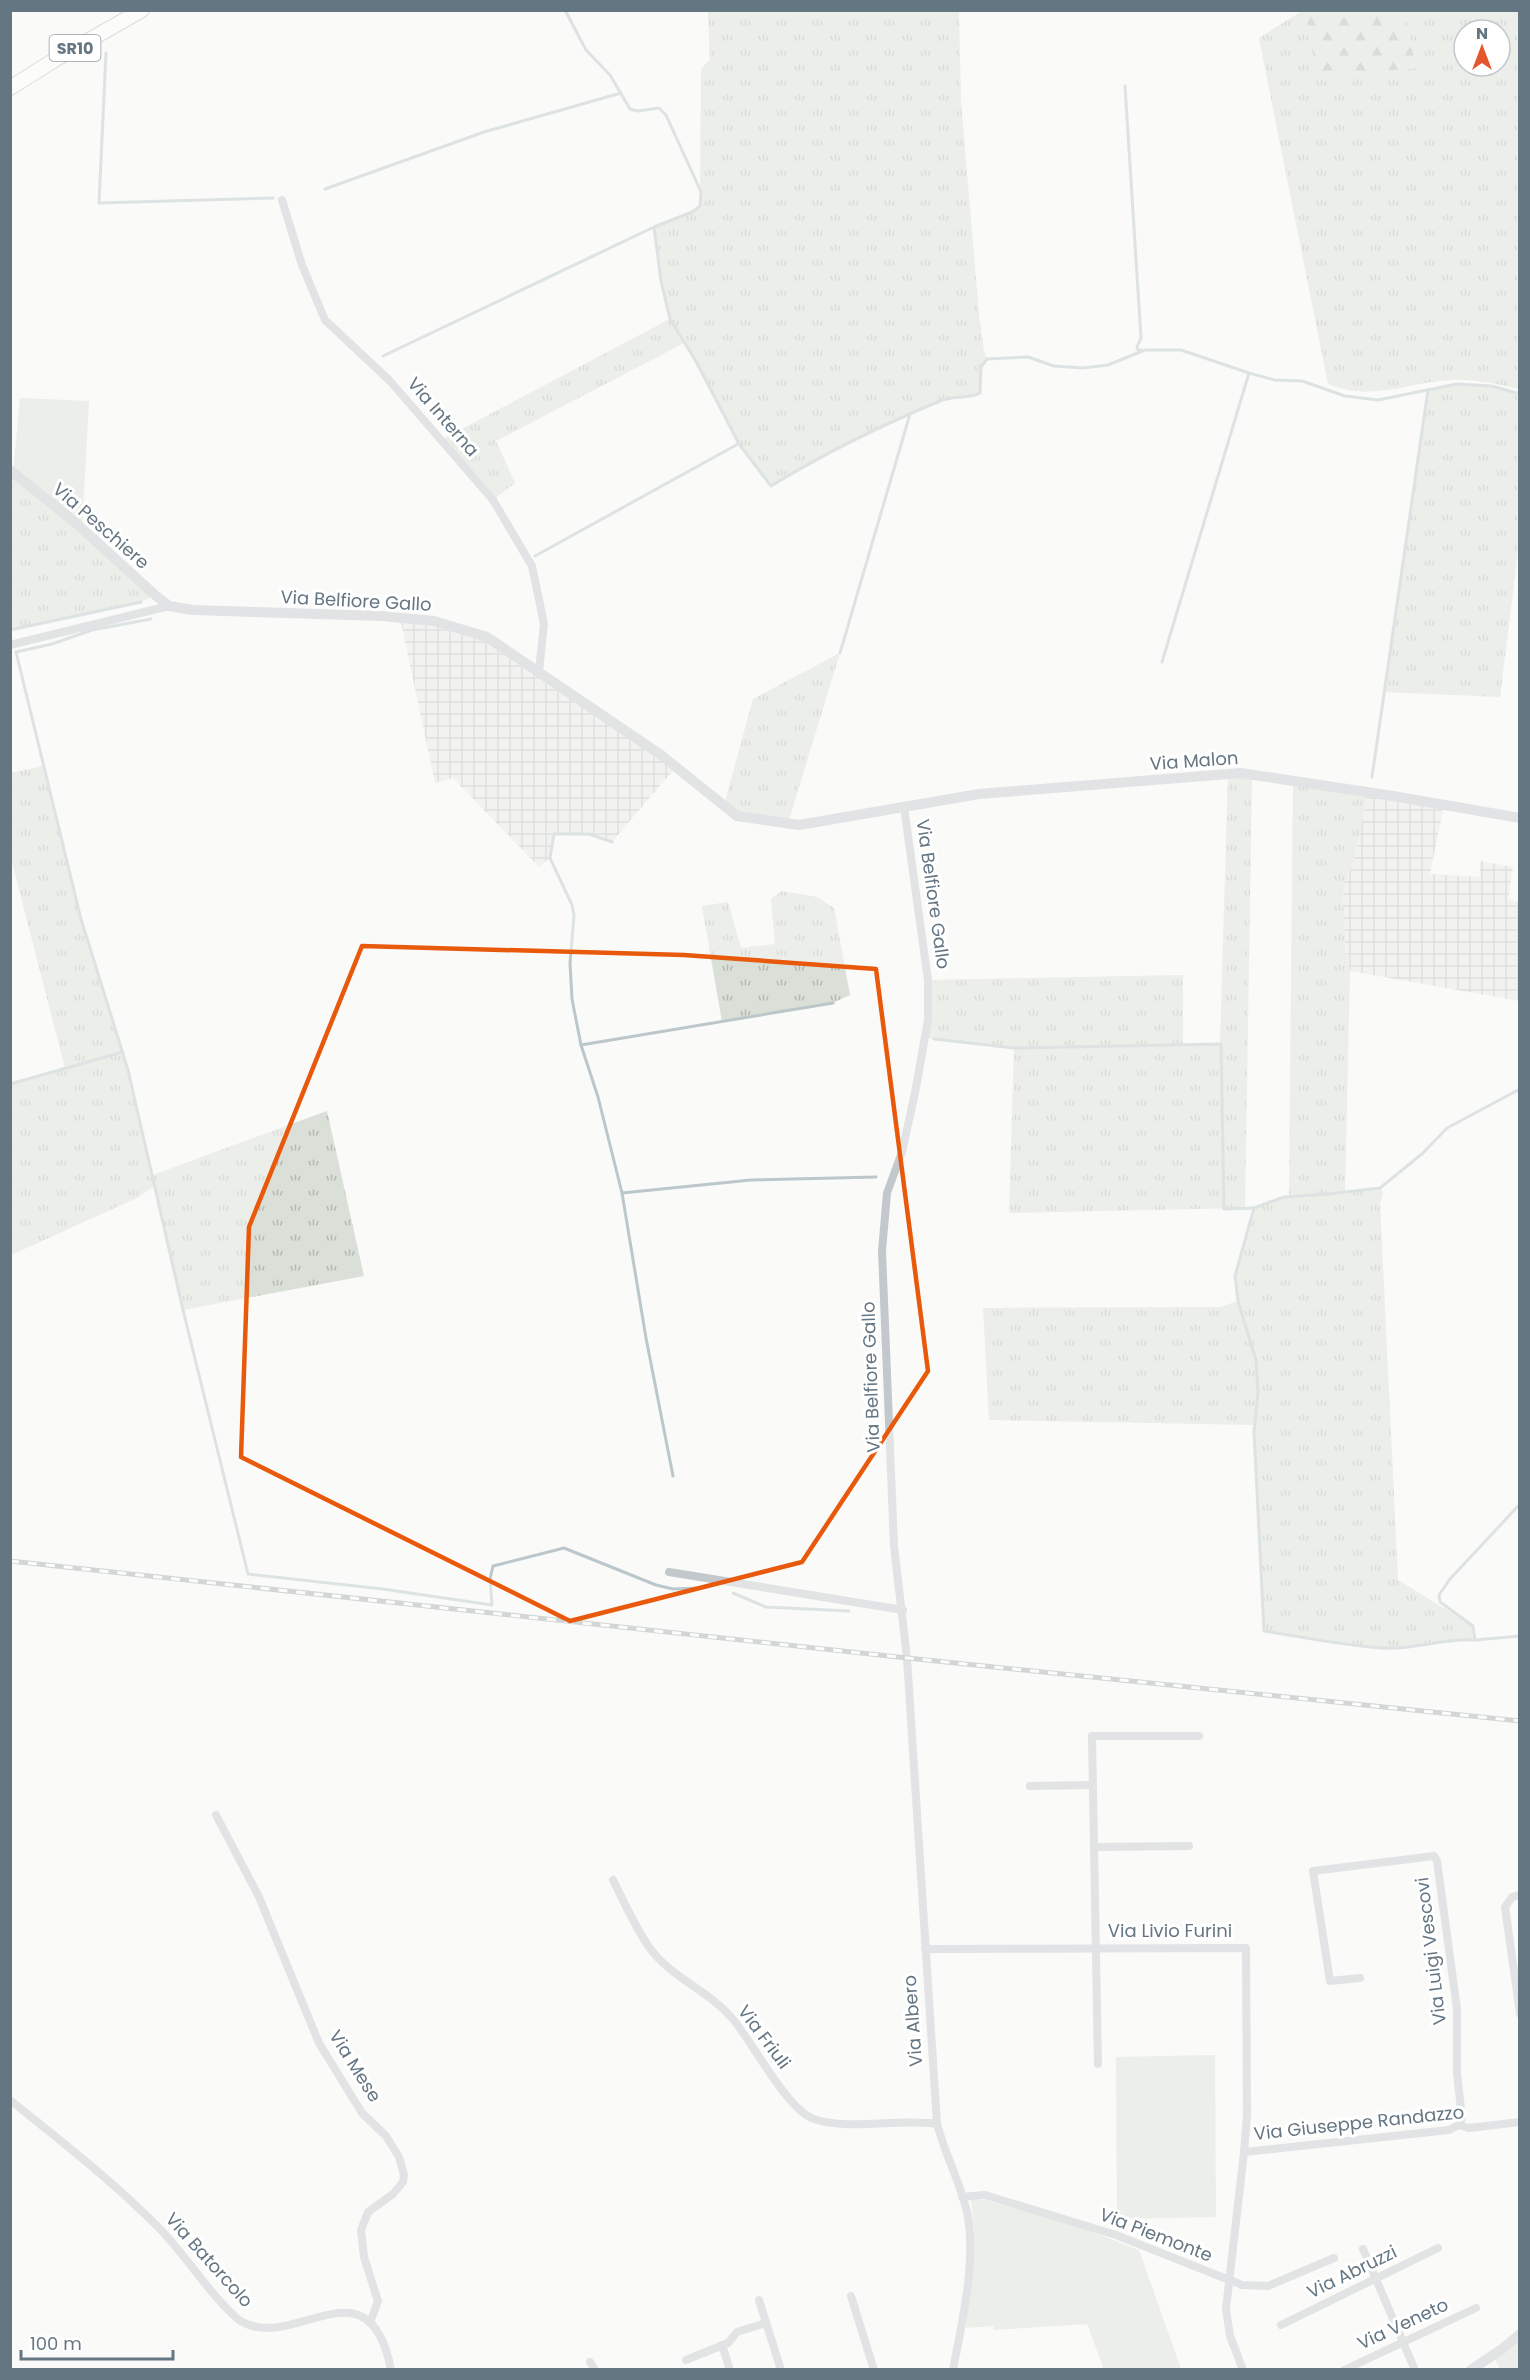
<svg xmlns="http://www.w3.org/2000/svg" width="1530" height="2380" font-family="Poppins,sans-serif">
<style>
.industrial{fill:url(#industrial-grid)}
.grass{fill:url(#grass-tufts);fill-rule:evenodd}
.forest{fill:url(#forest-firs)}
.park{fill:#dadfd7}
.lines{fill:none;stroke-linecap:round;stroke-linejoin:round}
.stream{stroke:#bbc7cb;stroke-width:3}
.primary-casing{stroke:#b5babe;stroke-width:16}
.minor{stroke:#c3c8cc;stroke-width:8}
.tertiary{stroke:#c3c8cc;stroke-width:10}
.primary{stroke:#fff;stroke-width:14}
.rail-casing{stroke:#a2aab0;stroke-width:5}
.rail{stroke:#fff;stroke-width:3;stroke-dasharray:9;stroke-linecap:butt}
.marked{fill:none;stroke:#e8590c;stroke-width:4.5;stroke-linejoin:round}
.labels{text-anchor:middle;stroke-width:6;stroke-linejoin:round;paint-order:stroke}
.shield{fill:#fff;stroke:#939fa8;stroke-width:1.5}
.shield-label{font-size:16px;font-weight:bold;fill:#657683}
.street-label{font-size:18px;fill:#657683;stroke:#fff}
</style>
<defs>
<pattern id="industrial-grid" width="8" height="8" patternUnits="userSpaceOnUse" patternTransform="scale(1.5)"><rect width="8" height="8" fill="#e8e9e9"/><path d="M0 4h8M4 0v8" fill="none" stroke="#c0c1c2"/></pattern>
<pattern id="grass-tufts" width="24" height="20" patternUnits="userSpaceOnUse" patternTransform="scale(1.5)"><rect width="24" height="20" fill="#dadfd7"/><path d="M3 7l-1-3M5 7V3M7 7l1-3M15 17l-1-3M17 17v-4M19 17l1-3" fill="none" stroke="#b4b9b4"/></pattern>
<pattern id="forest-firs" width="22" height="20" patternUnits="userSpaceOnUse" patternTransform="scale(1.5)"><rect width="22" height="20" fill="#dadfd7"/><path d="M5 1l3.5 6h-7zM16 11l3.5 6h-7z" fill="#b4b9b4"/></pattern>
</defs>
<rect width="100%" height="100%" fill="#fafaf8"/>
<g class="industrial">
<path d="M400,618L487,637L676,767L612,842L589,834H554L550,858L539,867L453,778L435,783Z"/>
<path d="M1368,792L1444,805L1430,874L1480,877V861L1513,867L1508,899L1519,902V1001L1350,971L1345,949L1343,886L1354,859Z"/>
</g>
<g class="grass">
<path d="M708,11H959L961,102L979,314L984,351L987,359L981,367L980,393C970,399 954,395 940,401C882,425 825,453 771,486L739,444L684,343L496,441L515,483L493,500L441,440L670,319L661,281L654,227L692,212L700,206L701,69L710,59Z"/>
<path d="M1302,11H1305L1317,77L1416,68L1405,11H1519V389C1496,384 1475,379 1451,380C1407,382 1373,402 1328,384L1259,38ZM1464,30H1500V66H1464Z"/>
<path d="M1457,384L1492,386L1519,394V543L1500,697L1384,692L1428,390Z"/>
<path d="M10,470L155,595L141,602L11,630Z"/>
<path d="M840,653L788,823L737,816L724,805L753,699Z"/>
<path d="M43,766L81,919L123,1052L153,1175L327,1111L364,1276L183,1310L155,1185L139,1197L11,1255V1084L65,1068L11,858V773Z"/>
<path d="M1228,774L1252,775L1245,1208L1009,1213L1014,1048L926,1038L928,980L1183,975V1045L1220,1044Z"/>
<path d="M1293,781L1368,792L1354,859L1343,886L1345,949L1350,971L1345,1192L1380,1188L1383,1192L1380,1204L1398,1580L1473,1626L1475,1640C1444,1638 1414,1650 1383,1648C1344,1646 1303,1637 1264,1631L1255,1425L989,1420L983,1308L1220,1307L1238,1301L1235,1276L1254,1208L1289,1196Z"/>
<path d="M782,891L817,897L834,908L850,995L833,1003L722,1022L702,906L728,902L741,948L775,944L771,899Z"/>
</g>
<path class="forest" d="M1305,11H1405L1416,68L1317,77Z"/>
<g class="park">
<path d="M20,398L89,401L82,530L13,472Z"/>
<path d="M1215,2055L1216,2217L1117,2219L1116,2057Z"/>
<path d="M971,2200H986L1075,2225L1139,2250L1181,2369H1104L1087,2324L993,2330L994,2326L966,2328L974,2230Z"/>
<path d="M1519,2340V2369H1500L1495,2359Z"/>
</g>
<g class="lines">
<g class="stream">
<path d="M565,10L586,50L610,75L630,109L638,111L659,108L666,115L701,192L700,206L692,212L654,227L661,281L670,319L697,363L739,444L771,486C825,453 882,425 940,401C954,395 970,399 980,393L981,367L987,359L1028,357L1054,366L1083,368L1108,365L1145,350H1181L1249,373L1275,380L1302,381L1345,396L1378,400L1457,384L1492,386L1520,394"/>
<path d="M106,53L99,203L273,198"/>
<path d="M1125,86L1141,338L1137,347L1138,350H1141"/>
<path d="M325,189L484,132L621,93"/>
<path d="M383,356L654,227"/>
<path d="M535,556L738,444"/>
<path d="M151,619L92,630L52,644L16,652L81,919L128,1070L183,1310L248,1574L383,1589L492,1605L490,1579L493,1566L564,1548L656,1585L673,1589L698,1588"/>
<path d="M10,630L141,602"/>
<path d="M840,653L910,414"/>
<path d="M1162,662L1249,373"/>
<path d="M1372,777L1428,390"/>
<path d="M612,842L589,834H554L550,858L572,905L574,915L570,963L572,999L581,1045L598,1097L622,1193L646,1338L673,1476"/>
<path d="M934,1039L1014,1048L1221,1044L1224,1209L1254,1208"/>
<path d="M581,1045L833,1003"/>
<path d="M10,1084L123,1052"/>
<path d="M622,1193L751,1180L876,1177"/>
<path d="M1520,1504L1450,1579L1439,1595L1440,1602L1473,1626L1475,1640L1520,1636"/>
<path d="M733,1593L766,1607L849,1611"/>
<path d="M1475,1640C1444,1638 1414,1650 1383,1648C1344,1646 1303,1637 1264,1631L1254,1432L1258,1392L1256,1360L1238,1301L1235,1276L1254,1208L1284,1197L1328,1194L1380,1188L1423,1153L1447,1128L1520,1089"/>
</g>
<defs>
<path id="primary" d="M10,88L56,59L142,10"/>
</defs>
<use href="#primary" class="primary-casing"/>
<g class="minor">
<path d="M282,200L302,265L325,320L390,381L493,500L532,566L544,624L539,671"/>
<path d="M10,645L169,606"/>
<path d="M904,807L928,980V1020L915,1093L902,1152L887,1193L882,1251L894,1546L907,1658L937,2124C945,2154 960,2182 967,2212C977,2260 962,2322 953,2370"/>
<path d="M669,1572L903,1610"/>
<path d="M1030,1786L1093,1785"/>
<path d="M216,1815L259,1897L319,2043L362,2113L386,2136L399,2157L404,2175L403,2182L393,2194L368,2212L361,2230L364,2257L378,2301L370,2323"/>
<path d="M1095,1847L1189,1846"/>
<path d="M613,1880C624,1902 635,1927 649,1947C671,1978 708,1990 732,2018C752,2041 787,2110 814,2119C850,2131 898,2118 937,2124"/>
<path d="M1520,1895L1512,1897L1505,1907L1520,2014"/>
<path d="M925,1949L1246,1948L1247,2116L1244,2152"/>
<path d="M1360,1978L1330,1981L1313,1871L1434,1856L1437,1861L1457,2009V2073L1462,2118L1459,2125"/>
<path d="M1098,2064L1092,1736H1199"/>
<path d="M10,2100C62,2142 114,2182 160,2229C188,2258 209,2294 239,2320C292,2355 369,2255 391,2370"/>
<path d="M962,2197L985,2195L1116,2235L1242,2285L1268,2286L1334,2258"/>
<path d="M1363,2249L1415,2370"/>
<path d="M851,2296L874,2370"/>
<path d="M759,2300L781,2370"/>
<path d="M1281,2325L1438,2248"/>
<path d="M722,2345L730,2370"/>
<path d="M686,2360L728,2343L737,2332L766,2323"/>
<path d="M590,2362L595,2370"/>
<path d="M1243,2370L1230,2336L1226,2309L1244,2152L1449,2130L1459,2125L1469,2128L1520,2122"/>
<path d="M1344,2370L1476,2308"/>
</g>
<g class="tertiary">
<path d="M10,470L77,524L155,595L169,606L193,610L382,616L434,621L487,637L661,755L737,816L799,825L979,794L1241,773L1393,796L1520,818"/>
<path d="M1471,2370L1502,2349L1520,2334"/>
</g>
<use href="#primary" class="primary"/>
<defs>
<path id="rail" d="M10,1561L907,1658L1520,1721"/>
</defs>
<use href="#rail" class="rail-casing"/>
<use href="#rail" class="rail"/>
</g>
<path d="M0 0H1530V2380H0ZM362,946L684,955L876,969L928,1371L802,1562L570,1621L241,1457L249,1227Z" fill="#fafaf8" fill-opacity=".55" fill-rule="evenodd"/>
<path class="marked" d="M362,946L684,955L876,969L928,1371L802,1562L570,1621L241,1457L249,1227Z"/>
<g class="labels">
<rect class="shield" x="49.5" y="35" width="51" height="26" rx="4.5"/>
<g class="shield-label">
<text x="75" y="54">SR10</text>
</g>
<g class="street-label">
<text transform="translate(443 417) rotate(49)" y="6">Via Interna</text>
<text transform="translate(101 526) rotate(41)" y="6">Via Peschiere</text>
<text transform="translate(356 601) rotate(3)" y="6">Via Belfiore Gallo</text>
<text transform="translate(1194 761) rotate(-4)" y="6">Via Malon</text>
<text transform="translate(933 894) rotate(82)" y="6">Via Belfiore Gallo</text>
<text transform="translate(871 1377) rotate(-92)" y="6">Via Belfiore Gallo</text>
<text x="1170" y="1937">Via Livio Furini</text>
<text transform="translate(1431 1951) rotate(-97)" y="6">Via Luigi Vescovi</text>
<text transform="translate(913 2021) rotate(-94)" y="6">Via Albero</text>
<text transform="translate(764 2037) rotate(53)" y="6">Via Friuli</text>
<text transform="translate(355 2066) rotate(58)" y="6">Via Mese</text>
<text transform="translate(1359 2123) rotate(-6)" y="6">Via Giuseppe Randazzo</text>
<text transform="translate(1156 2235) rotate(21)" y="6">Via Piemonte</text>
<text transform="translate(209 2260) rotate(48)" y="6">Via Batorcolo</text>
<text transform="translate(1352 2272) rotate(-26)" y="6">Via Abruzzi</text>
<text transform="translate(1403 2324) rotate(-25)" y="6">Via Veneto</text>
</g>
</g>
<rect width="1530" height="2380" fill="none" stroke="#657683" stroke-width="24"/>
<g transform="translate(1482 48)"><circle r="28" fill="#ffffff" stroke="#c1c8cd" stroke-width="1.5"/>
<path d="M0-4.5L10 22L0 15L-10 22Z" fill="#e4572e"/>
<text y="-9" font-size="16" font-weight="bold" text-anchor="middle" fill="#657683">N</text>
</g>
<path d="M21 2350v9h152v-9" fill="none" stroke="#657683" stroke-width="3"/>
<text x="30" y="2350" font-size="18" fill="#657683" stroke="#ffffff" stroke-width="4.5" paint-order="stroke">100 m</text>
</svg>
